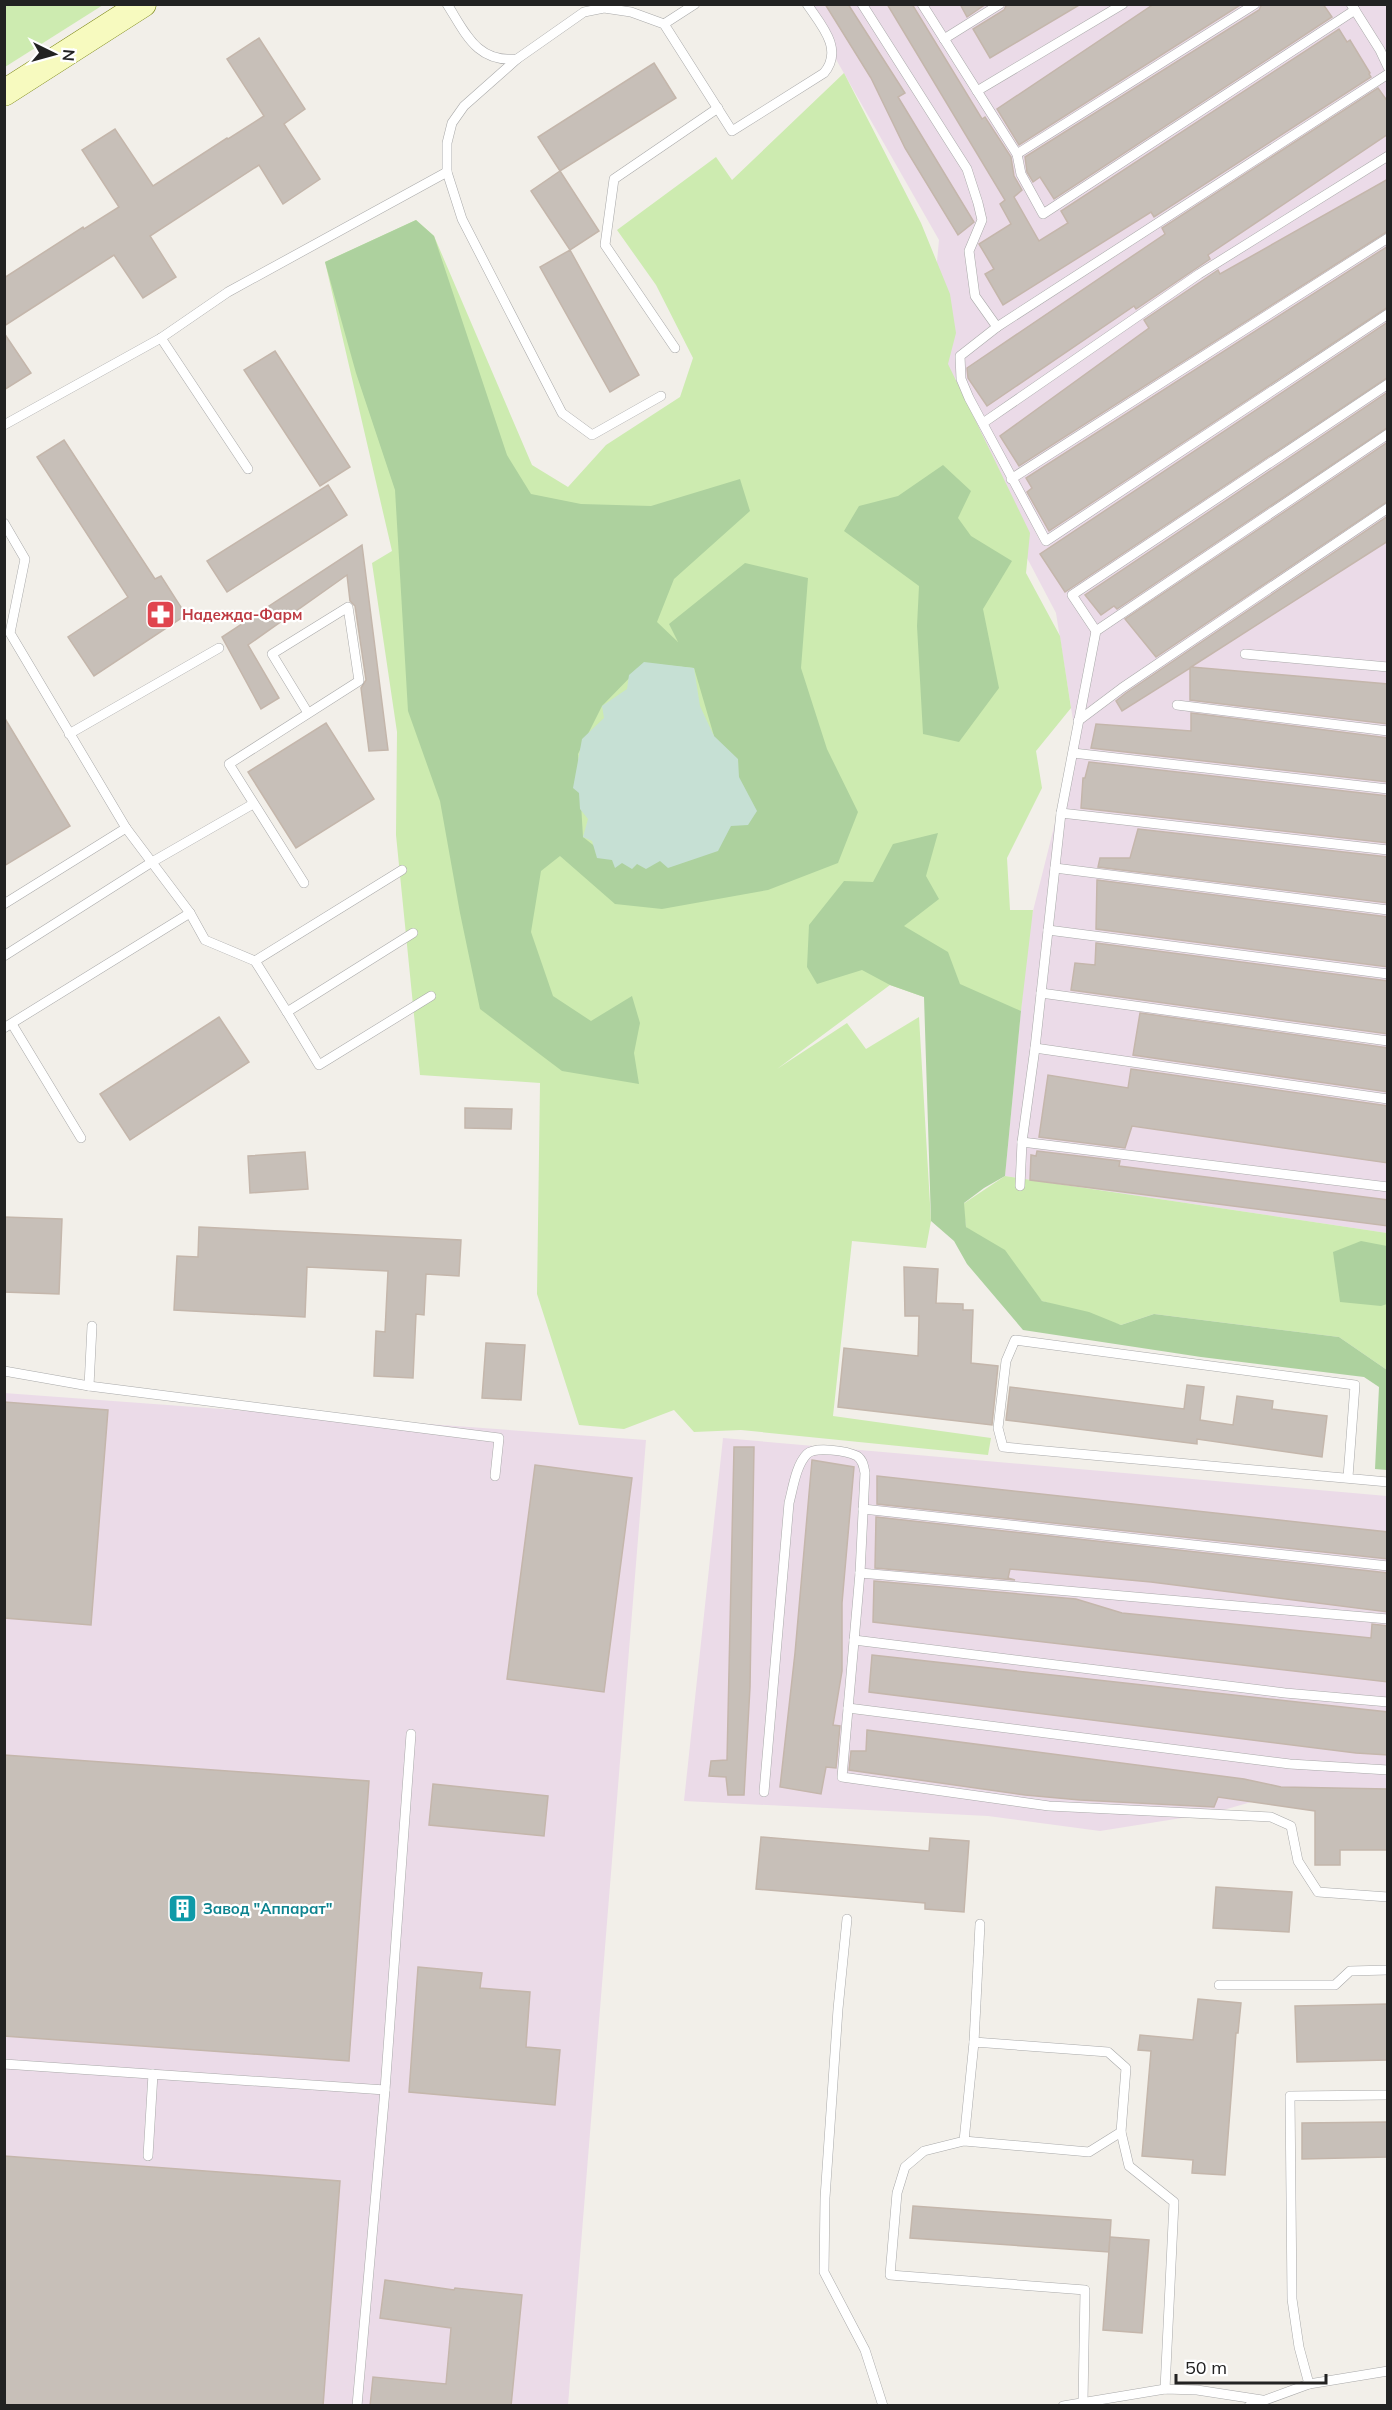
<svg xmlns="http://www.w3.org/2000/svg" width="1392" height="2410" font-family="Mulish,sans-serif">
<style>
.industrial{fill:#ebdbe8}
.grass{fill:#cdebb0}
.forest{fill:#add19e;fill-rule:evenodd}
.wetland{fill:#c6e0d4}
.building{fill:#c7bfb8;stroke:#c4b6ab;stroke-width:1.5}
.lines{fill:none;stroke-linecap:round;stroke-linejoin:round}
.lane-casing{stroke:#a9a9a9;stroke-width:10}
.secondary-casing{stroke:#707d05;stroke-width:27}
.lane{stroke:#fff;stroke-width:9}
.secondary{stroke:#f7fabf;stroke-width:26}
.labels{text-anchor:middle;stroke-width:4.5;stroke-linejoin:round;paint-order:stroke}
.health-label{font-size:15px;font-weight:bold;fill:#be3a42;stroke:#fff;text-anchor:start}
.culture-label{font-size:15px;font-weight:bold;fill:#0d838f;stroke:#fff;text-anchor:start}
</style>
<rect width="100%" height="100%" fill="#f2efe9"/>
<g class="industrial">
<path d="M805,5H1387V1233L1005,1176L1029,927L1076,739L1056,613L927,368L939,240Z"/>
<path d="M4,1393L646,1440L568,2405H5Z"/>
<path d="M723,1438L1387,1496V1790L1289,1791L1213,1813L1100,1831L988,1816L684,1801Z"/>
</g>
<g class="grass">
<path d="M5,4H103V5L5,67Z"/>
<path d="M844,73L921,223L950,294L956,333L948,364L1030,533L1026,573L1060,636L1071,708L1036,751L1042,788L1007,858L1010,910H1033L1021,1011L924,997L890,985L777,1069L847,1023L866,1049L919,1017L931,1221L926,1248L852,1241L833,1416L991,1438L988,1455L741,1430L694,1432L674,1410L624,1429L579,1425L537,1294L540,1083L420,1075L396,835L397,732L372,563L392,551L325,262L416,220L434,236L532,465L568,487L606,445L680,397L693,358L656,285L617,230L716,157L732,180Z"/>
<path d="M1005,1176L1387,1233V1370L1339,1337L1154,1314L1121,1325L1042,1301L966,1227L963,1204Z"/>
</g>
<g class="forest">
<path d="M416,220L434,236L507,455L531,494L581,504L651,506L740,479L750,511L674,579L657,622L678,642L669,624L745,563L808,578L801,668L827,749L858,812L838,863L768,890L662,909L615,904L560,856L541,871L531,932L553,996L591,1021L632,996L640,1023L634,1053L639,1084L562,1071L480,1009L460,913L440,801L408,711L395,490L356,373L325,262ZM644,663L694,668L714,736L612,860L583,837L578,754L602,706Z"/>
<path d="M943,465L971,491L958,518L971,536L1012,561L983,609L999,688L959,742L923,734L917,626L919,586L844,531L859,506L898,496Z"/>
<path d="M938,833L926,876L939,899L904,926L948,952L960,984L1021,1011L1005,1176L984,1188L964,1203L966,1227L1005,1250L1042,1301L1089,1312L1121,1325L1154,1314L1339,1337L1387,1370V1470L1375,1469L1379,1387L1364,1377L1201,1357L1023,1330L967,1264L954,1241L931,1221L924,997L890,985L862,970L817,984L807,967L809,925L844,881L873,882L893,844Z"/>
<path d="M1361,1241L1387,1246V1304L1381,1306L1340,1302L1333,1252Z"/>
</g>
<path class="wetland" d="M644,662L694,668L700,706L714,736L738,759L739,777L757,811L748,825L731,826L718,851L668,868L660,861L646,869L637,864L632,869L622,863L615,868L612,860L597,858L592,841L583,837L588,819L580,809L579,793L573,788L582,739L604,718L602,706L627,689L629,675Z"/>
<g class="building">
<path d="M825,4H848L905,93L898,97L974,222L958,235L905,148L871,78Z"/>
<path d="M887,4H912L982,119L985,117L1011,157L1014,176L1022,190L1014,197L1039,241L1068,223L1061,211L1339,29L1347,42L1350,40L1370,73L1369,74L1371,77L1154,217L1151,212L1003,305L985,274L994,269L979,244L1011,224L1000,204L1005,200Z"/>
<path d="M960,4H986L967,17Z"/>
<path d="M1007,4H1081L990,58L973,29L1004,10Z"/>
<path d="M1154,4H1242L1019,145L997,109Z"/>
<path d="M1262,4H1323L1332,17L1054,199L1040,177L1033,182L1027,172L1025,157L1259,10Z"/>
<path d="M259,38L305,109L284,124L320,179L283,204L259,165L150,236L176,277L143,298L114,255L4,326V278L83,227L84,229L119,207L82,150L115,129L153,186L227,138L228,139L264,116L227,59Z"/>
<path d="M654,63L676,98L560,171L538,137Z"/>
<path d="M1378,88L1388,102V134L1208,255L1210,259L1136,309L1134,306L987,406L968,378L967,368L1165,234L1162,228Z"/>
<path d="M560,171L599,231L570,250L531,191Z"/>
<path d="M1388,179V231L1019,466L1000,436L1149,328L1144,320L1218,270L1220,274Z"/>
<path d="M1388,246V307L1049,531L1027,492L1032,488L1026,478Z"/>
<path d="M570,250L639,375L610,392L540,267Z"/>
<path d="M1388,322V377L1065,592L1040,554Z"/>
<path d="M4,333L31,373L4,390Z"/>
<path d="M275,351L350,467L320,486L244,370Z"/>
<path d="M1388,392V427L1117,609L1114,606L1101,615L1085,595Z"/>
<path d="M64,440L155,579L161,576L186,615L94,676L68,637L128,597L37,457Z"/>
<path d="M1388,442V501L1156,657L1125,619Z"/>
<path d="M328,485L347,515L227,592L207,561Z"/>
<path d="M1388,516V541L1191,667L1388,684V724L1190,700V668L1122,711L1116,701L1126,693Z"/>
<path d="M362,545L388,750L369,751L361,688L366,680L355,606L350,601L347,575L248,645L279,698L261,709L222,637Z"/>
<path d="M1191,713L1388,738V782L1091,748L1096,724L1191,731Z"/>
<path d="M4,717L70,826L4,866Z"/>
<path d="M326,723L374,799L296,848L248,772Z"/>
<path d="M1089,762L1388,796V843L1081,808L1083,778H1085Z"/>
<path d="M1138,829L1388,857V903L1098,867L1100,858H1130Z"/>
<path d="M1097,880L1388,917V967L1096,929Z"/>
<path d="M1096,943L1388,981V1034L1071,990L1075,963L1095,965Z"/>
<path d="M1140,1013L1388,1048V1092L1133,1055Z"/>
<path d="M219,1017L249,1062L130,1140L100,1094Z"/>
<path d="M1131,1069L1388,1106V1163L1132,1126L1125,1148L1039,1137L1048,1075L1128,1088Z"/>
<path d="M465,1108L512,1109L511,1129L465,1128Z"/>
<path d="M1037,1151L1120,1161L1119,1166L1388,1200V1226L1030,1180L1031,1155L1036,1156Z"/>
<path d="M305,1152L308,1189L250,1193L248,1156Z"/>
<path d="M4,1217L62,1219L59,1294L4,1292Z"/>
<path d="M199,1227L461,1240L459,1276L426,1274L424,1315L416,1314L413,1378L374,1376L376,1331L385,1332L388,1271L307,1267L305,1317L174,1310L177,1256L198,1257Z"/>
<path d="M904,1267L938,1269L936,1303L963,1304V1310H973L971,1363L998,1366L992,1425L838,1407L844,1348L918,1356L919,1316H905Z"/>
<path d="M486,1343L525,1345L521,1400L482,1398Z"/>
<path d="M1187,1385L1204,1387L1200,1420L1233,1425L1237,1396L1273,1401L1272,1409L1327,1416L1322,1457L1197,1439V1444L1006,1420L1010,1387L1184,1409Z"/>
<path d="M4,1402L108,1410L91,1625L4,1618Z"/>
<path d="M734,1447H754L750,1687L744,1795H728L726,1777L709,1776L711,1761L727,1760Z"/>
<path d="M812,1460L854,1467L842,1603V1671L833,1725L840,1726L836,1768L826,1767L821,1794L780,1787L795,1653Z"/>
<path d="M535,1465L632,1478L604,1692L507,1679Z"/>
<path d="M877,1476L1388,1532V1559L877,1504Z"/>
<path d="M876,1517L1388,1573V1612L1151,1582L1010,1569L1008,1578L1015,1580L875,1568Z"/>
<path d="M874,1581L1076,1599L1122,1613L1371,1638L1372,1624L1388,1626V1682L873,1622Z"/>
<path d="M872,1655L1388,1712V1755L1356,1753L869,1692Z"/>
<path d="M867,1730L1244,1779L1281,1787L1388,1789V1850H1340V1865H1315V1811L1218,1797L1214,1807L1080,1800L1025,1795L849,1770L851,1751H866Z"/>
<path d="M4,1755L369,1781L349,2061L4,2036Z"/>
<path d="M433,1784L548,1796L544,1836L429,1825Z"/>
<path d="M761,1837L929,1851L930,1838L969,1841L964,1912L925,1909V1903L756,1889Z"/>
<path d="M1216,1887L1292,1892L1289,1932L1213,1928Z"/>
<path d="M418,1967L482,1973L480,1988L530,1992L526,2047L560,2050L555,2105L409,2092Z"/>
<path d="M1198,1999L1241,2003L1238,2033H1236L1225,2175L1192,2173L1193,2160L1142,2156L1151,2051L1138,2050L1140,2035L1193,2040Z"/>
<path d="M1388,2004V2060L1297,2062L1295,2006Z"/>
<path d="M1388,2122V2157L1302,2159V2123Z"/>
<path d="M4,2156L340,2181L323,2406H4Z"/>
<path d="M913,2206L1111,2220L1109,2252L910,2238Z"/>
<path d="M1110,2237L1149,2240L1142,2333L1103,2330Z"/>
<path d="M385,2280L454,2290L455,2288L522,2295L511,2406H370L373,2377L446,2384L451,2328L380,2318Z"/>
</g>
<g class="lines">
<defs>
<g id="lane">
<path d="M447,4C466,34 477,63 517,59L584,12L604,8L631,12L664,24L732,131L824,73C844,49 821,25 807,4"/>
<path d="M862,4L967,169L978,203L982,220L969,251L975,296L997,327L1388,74"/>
<path d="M922,4L1017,154L1021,174L1043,214L1355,10"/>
<path d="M1351,4L1380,50L1388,67"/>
<path d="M664,24L695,4"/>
<path d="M944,39L1000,4"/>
<path d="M517,59L464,106L452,123L447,143V172L462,219L562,413L592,435L661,396"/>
<path d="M977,91L1123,4"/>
<path d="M1017,154L1255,4"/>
<path d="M997,327L960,356L961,379L969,398L1046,541L1388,314"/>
<path d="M161,338L248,469"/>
<path d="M675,348L605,245L614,179L718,108"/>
<path d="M983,423L1199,274L1388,156"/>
<path d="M4,425L161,338L228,292L447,172"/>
<path d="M1011,479L1388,238"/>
<path d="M4,523L25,559L10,633L126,828L190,913L205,940L255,961L287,1012L413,933"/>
<path d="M1096,631L1072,595L1388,384"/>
<path d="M1245,654L1388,667"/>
<path d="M1177,705L1388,731"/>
<path d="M1078,721L1122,688L1388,508"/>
<path d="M69,734L219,648"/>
<path d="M1073,753L1388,789"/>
<path d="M1061,813L1388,850"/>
<path d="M1055,868L1388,910"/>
<path d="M304,883L229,764L359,681L348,607L272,654L308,713"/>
<path d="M4,904L126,828"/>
<path d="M1048,930L1388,974"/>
<path d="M4,956L152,862L253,804"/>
<path d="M255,961L402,870"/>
<path d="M1041,993L1388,1041"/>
<path d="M287,1012L319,1065L431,996"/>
<path d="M12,1024L81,1138"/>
<path d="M4,1028L190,913"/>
<path d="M1035,1048L1388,1099"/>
<path d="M1022,1142L1388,1187"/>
<path d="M1020,1186L1022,1142L1035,1048L1061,813L1096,631L1388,434"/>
<path d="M4,1371L89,1386L92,1326"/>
<path d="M89,1386L499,1438L495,1476"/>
<path d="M1348,1477L1355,1385L1015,1340L1006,1361L998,1428L1003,1447L1388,1482"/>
<path d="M863,1509L1388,1566"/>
<path d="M860,1573L1388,1619"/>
<path d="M854,1640L1285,1693L1388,1702"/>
<path d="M848,1708L1290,1764L1388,1770"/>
<path d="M764,1792L789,1503C793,1488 796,1465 807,1454C815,1446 847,1451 857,1456C863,1460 864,1467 865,1473L860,1573L842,1777L1049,1806L1271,1817L1291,1826L1298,1861L1318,1892L1388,1897"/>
<path d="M847,1919L838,2009L825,2198L824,2272L865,2350L883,2406"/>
<path d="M1219,1985H1335L1350,1971L1388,1970"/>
<path d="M974,2042L980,1924"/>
<path d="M4,2064L385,2090L411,1734"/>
<path d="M1388,2095L1290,2096L1292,2299L1299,2347L1309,2384L1388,2371"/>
<path d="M1121,2132L1129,2166L1174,2202L1165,2389"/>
<path d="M964,2141L974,2042L1108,2052L1126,2068L1121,2132L1089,2152L964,2141L924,2151L905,2167L897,2193L890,2275L1085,2290L1083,2402"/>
<path d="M148,2156L153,2074"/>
<path d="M357,2406L385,2090"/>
<path d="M1063,2406L1165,2389L1197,2390L1262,2400"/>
<path d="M1249,2406L1309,2384"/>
</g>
<path id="secondary" d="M4,93L143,4"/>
</defs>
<use href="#lane" class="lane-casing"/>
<use href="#secondary" class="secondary-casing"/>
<use href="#lane" class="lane"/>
<use href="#secondary" class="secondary"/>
</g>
<defs>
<symbol id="pharmacy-square" viewBox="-11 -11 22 22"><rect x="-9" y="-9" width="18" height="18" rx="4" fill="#e0444e" stroke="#fff"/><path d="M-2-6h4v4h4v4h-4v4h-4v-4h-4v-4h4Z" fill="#fff"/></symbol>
<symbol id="building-square" viewBox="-11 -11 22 22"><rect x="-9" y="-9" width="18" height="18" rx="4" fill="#0f9aa8" stroke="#fff"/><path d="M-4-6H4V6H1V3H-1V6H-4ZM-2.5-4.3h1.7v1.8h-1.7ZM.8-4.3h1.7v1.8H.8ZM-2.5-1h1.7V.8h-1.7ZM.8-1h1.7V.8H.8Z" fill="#fff"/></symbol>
</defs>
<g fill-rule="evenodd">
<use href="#pharmacy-square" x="144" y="598" width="33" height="33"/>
<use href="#building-square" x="166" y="1892" width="33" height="33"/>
</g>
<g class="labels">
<g class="health-label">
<text x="182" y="620">Надежда-Фарм</text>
</g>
<g class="culture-label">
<text x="203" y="1914">Завод "Аппарат"</text>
</g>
</g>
<rect width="1392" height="2410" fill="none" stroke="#222222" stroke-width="12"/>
<g transform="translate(54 54) rotate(95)" stroke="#ffffff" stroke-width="4.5" paint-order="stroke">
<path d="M0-4.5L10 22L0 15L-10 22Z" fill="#222222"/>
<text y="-9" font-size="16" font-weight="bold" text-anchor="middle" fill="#222222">N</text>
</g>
<path d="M1176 2374v9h150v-9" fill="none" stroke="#222222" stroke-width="3"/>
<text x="1185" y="2374" font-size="18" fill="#222222" stroke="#ffffff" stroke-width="4.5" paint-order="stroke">50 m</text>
</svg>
